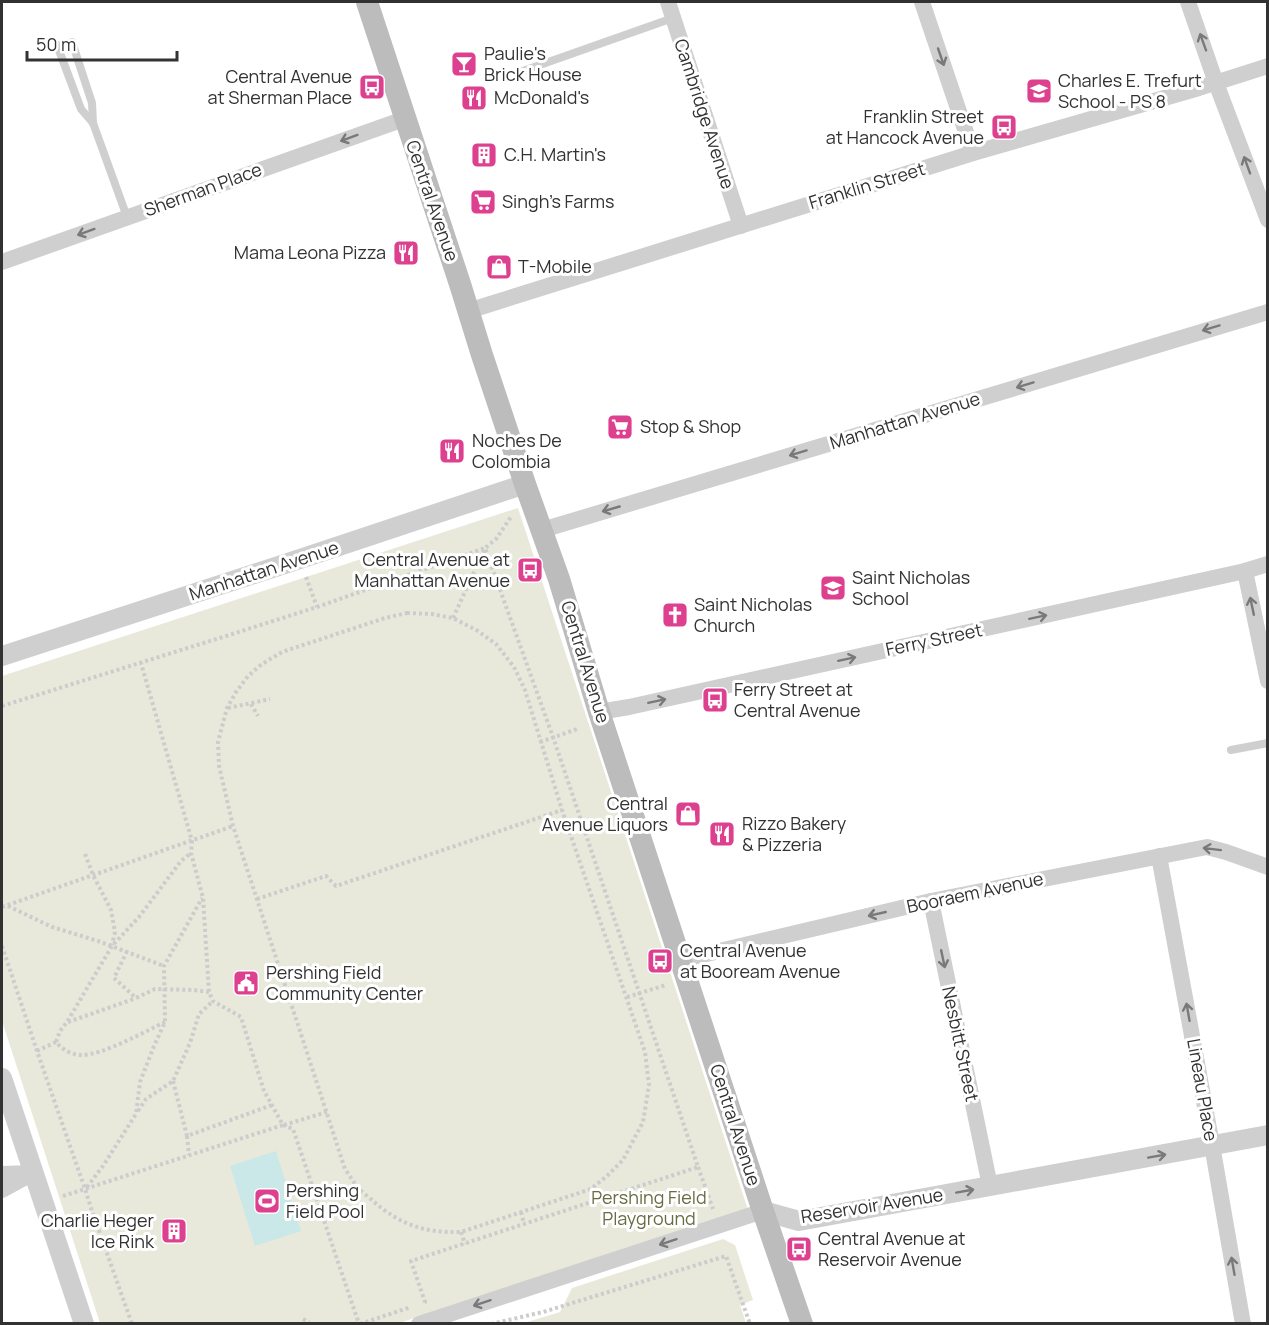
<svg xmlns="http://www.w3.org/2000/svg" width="1269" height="1325" font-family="Manrope,sans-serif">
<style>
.green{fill:#e8e9db}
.water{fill:#c9e8e7}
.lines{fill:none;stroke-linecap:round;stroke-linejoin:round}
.path{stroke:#ccc;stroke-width:4;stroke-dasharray:3 3;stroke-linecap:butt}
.service{stroke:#cfcfcf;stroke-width:8}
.minor{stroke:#cfcfcf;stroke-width:16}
.tertiary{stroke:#cfcfcf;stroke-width:20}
.secondary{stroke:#bcbcbc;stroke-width:22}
.oneway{stroke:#797979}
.labels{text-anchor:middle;stroke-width:6;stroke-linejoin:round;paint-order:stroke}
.poi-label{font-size:18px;fill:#323232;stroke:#fff;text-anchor:start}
.street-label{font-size:18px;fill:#323232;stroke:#fff}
.park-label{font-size:18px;fill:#686c41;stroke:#fff}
</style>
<rect width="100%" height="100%" fill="#fff"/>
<g class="green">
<path d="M518,508L748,1210L399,1323H100L2,1021V676Z"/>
<path d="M723,1239L735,1245L753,1300L740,1305L746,1323H524L560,1312L572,1288Z"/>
</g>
<path class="water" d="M276,1151L301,1231L255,1246L230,1166Z"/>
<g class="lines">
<g class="path">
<path d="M306,577L317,607"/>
<path d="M407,613L431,614L453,618L478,631L496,644L514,667L525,690L562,810L645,1052L649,1085L643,1122L623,1160L608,1175L591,1189L461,1232C424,1233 401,1225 373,1201C369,1197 363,1193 359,1189C354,1183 350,1176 345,1169L233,826L219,766L218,742L227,708L236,692L248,676L262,664L282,652L385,618Z"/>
<path d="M453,618L485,548L496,539L511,517"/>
<path d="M251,704L258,716"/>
<path d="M2,706L226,636L317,607L485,548L553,737L698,1167L411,1261L425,1302L424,1303"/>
<path d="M228,708L270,699"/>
<path d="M540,742L577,729"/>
<path d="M85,854L93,875L111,910L115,932L112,945"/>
<path d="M257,899L326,876L336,886L562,810"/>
<path d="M8,906L52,927L98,941L164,966"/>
<path d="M2,907L233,826"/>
<path d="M2,946L37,1051L85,1189L92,1211L132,1324"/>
<path d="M127,951L114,978L136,998L155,989L194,990L209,992"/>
<path d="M627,997L666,985"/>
<path d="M68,1022L136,998"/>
<path d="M165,1022C146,1031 101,1056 81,1055C71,1055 62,1049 56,1042L60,1031L67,1022L112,946L139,917L181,861L191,853"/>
<path d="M37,1051L56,1042"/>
<path d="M173,1081L187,1136L272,1105"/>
<path d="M138,1111L146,1099L173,1081L190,1043L199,1014L213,1001"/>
<path d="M283,1125L293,1129L359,1324"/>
<path d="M284,1125L327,1112"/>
<path d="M187,1136L189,1155"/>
<path d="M698,1167L713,1209"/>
<path d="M87,1187L103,1166L136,1114L140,1082L154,1046L165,1022L164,966L202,898"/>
<path d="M63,1196L283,1125L264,1091L241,1017L213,1001L209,992L203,898L191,853L192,841L141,663"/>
<path d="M521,1212L524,1224"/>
<path d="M461,1232L465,1244"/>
<path d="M303,1319L309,1322"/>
<path d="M360,1324L411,1307"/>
<path d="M491,1324L543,1312L726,1256L750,1324"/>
</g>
<g class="service">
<path d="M72,42L92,103L93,123"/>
<path d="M57,45L81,109L93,123L127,217"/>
<path d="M520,72L673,18"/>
<path d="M1231,750L1268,743"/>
</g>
<g class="minor">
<path d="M668,2L741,226"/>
<path d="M922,2L973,153"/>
<path d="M1188,2L1216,83L1268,220"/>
<path d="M2,262L404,119"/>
<path d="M468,311L973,153L1199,88L1268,66"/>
<path d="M542,530L1268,312"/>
<path d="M1245,571L1268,681"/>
<path d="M599,712L629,707L1245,571L1268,564"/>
<path d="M1159,856L1212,1145L1243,1324"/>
<path d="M931,901L990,1186"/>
<path d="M681,960L931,901L1207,847L1226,852L1268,867"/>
<path d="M2,1174L33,1173L2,1190"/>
<path d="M419,1324L763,1211"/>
</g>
<g class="tertiary">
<path d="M2,656L300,559L525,484"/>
<path d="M2,1078L84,1324"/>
<path d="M763,1211L799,1221L1268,1135"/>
</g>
<path class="secondary" d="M367,2L460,284L482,355L525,484L559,579L599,712L763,1211L802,1324"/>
</g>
<defs><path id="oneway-shaft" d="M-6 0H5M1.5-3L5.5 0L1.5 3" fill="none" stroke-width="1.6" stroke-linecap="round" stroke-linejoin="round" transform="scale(1.5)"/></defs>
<g class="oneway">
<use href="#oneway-shaft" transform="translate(1203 42) rotate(-110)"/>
<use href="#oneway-shaft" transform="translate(941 57) rotate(71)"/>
<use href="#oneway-shaft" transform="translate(349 138) rotate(160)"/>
<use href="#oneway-shaft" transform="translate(1247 165) rotate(-110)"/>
<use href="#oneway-shaft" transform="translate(86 232) rotate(160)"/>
<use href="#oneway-shaft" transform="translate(1211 328) rotate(163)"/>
<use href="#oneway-shaft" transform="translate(1025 385) rotate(163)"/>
<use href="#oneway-shaft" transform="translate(798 453) rotate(163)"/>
<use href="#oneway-shaft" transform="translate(611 509) rotate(164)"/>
<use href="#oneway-shaft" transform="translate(1252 606) rotate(-102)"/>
<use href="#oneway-shaft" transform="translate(1038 617) rotate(-12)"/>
<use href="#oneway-shaft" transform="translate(847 659) rotate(-12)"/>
<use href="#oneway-shaft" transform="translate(657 701) rotate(-12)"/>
<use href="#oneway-shaft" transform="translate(1212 849) rotate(-173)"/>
<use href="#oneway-shaft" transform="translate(877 914) rotate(167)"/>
<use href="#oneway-shaft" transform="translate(943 959) rotate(78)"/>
<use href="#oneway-shaft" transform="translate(1188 1012) rotate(-100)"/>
<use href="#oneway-shaft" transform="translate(1157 1156) rotate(-10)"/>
<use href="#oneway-shaft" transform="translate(965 1191) rotate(-10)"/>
<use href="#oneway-shaft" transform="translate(668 1242) rotate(162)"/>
<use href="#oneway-shaft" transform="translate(1233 1266) rotate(-100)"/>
<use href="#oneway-shaft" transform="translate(482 1303) rotate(162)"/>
</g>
<defs>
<symbol id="bar-square" viewBox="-11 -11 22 22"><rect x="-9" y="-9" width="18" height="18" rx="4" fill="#dd408f" stroke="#fff"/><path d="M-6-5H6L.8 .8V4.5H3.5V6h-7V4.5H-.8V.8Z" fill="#fff"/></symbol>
<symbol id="bus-square" viewBox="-11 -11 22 22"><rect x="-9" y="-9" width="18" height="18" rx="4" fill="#dd408f" stroke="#fff"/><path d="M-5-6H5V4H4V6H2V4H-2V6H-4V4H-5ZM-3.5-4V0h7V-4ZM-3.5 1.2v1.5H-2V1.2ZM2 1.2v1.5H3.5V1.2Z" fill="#fff"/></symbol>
<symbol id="school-square" viewBox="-11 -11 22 22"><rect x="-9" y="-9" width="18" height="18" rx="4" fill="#dd408f" stroke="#fff"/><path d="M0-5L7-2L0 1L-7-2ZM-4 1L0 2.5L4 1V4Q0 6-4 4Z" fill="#fff"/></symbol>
<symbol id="restaurant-square" viewBox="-11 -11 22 22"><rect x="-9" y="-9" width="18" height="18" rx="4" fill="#dd408f" stroke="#fff"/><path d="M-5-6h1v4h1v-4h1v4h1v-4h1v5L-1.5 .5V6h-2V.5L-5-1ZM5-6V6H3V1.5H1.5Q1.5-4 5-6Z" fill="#fff"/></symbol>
<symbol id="building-square" viewBox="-11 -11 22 22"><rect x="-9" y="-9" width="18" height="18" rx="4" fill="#dd408f" stroke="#fff"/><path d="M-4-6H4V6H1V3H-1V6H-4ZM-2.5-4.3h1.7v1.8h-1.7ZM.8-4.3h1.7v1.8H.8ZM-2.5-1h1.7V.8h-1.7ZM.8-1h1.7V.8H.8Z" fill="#fff"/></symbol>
<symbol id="supermarket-square" viewBox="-11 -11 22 22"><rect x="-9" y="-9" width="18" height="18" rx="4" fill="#dd408f" stroke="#fff"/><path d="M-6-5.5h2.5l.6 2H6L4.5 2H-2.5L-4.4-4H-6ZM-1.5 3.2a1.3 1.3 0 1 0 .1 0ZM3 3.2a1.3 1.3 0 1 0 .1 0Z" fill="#fff"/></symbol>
<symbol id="shop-square" viewBox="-11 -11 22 22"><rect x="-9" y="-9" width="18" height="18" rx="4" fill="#dd408f" stroke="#fff"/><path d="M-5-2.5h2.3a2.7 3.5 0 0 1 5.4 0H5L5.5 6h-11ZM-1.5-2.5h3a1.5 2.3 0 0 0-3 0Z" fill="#fff"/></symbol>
<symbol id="church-square" viewBox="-11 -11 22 22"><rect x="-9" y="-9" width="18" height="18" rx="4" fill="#dd408f" stroke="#fff"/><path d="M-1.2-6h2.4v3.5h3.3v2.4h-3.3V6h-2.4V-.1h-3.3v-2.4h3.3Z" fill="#fff"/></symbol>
<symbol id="civic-square" viewBox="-11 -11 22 22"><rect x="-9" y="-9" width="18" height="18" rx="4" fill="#dd408f" stroke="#fff"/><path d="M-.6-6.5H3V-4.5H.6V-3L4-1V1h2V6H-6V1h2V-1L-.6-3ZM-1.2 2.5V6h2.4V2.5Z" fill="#fff"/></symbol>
<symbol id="stadium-square" viewBox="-11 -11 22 22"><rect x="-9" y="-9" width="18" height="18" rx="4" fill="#dd408f" stroke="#fff"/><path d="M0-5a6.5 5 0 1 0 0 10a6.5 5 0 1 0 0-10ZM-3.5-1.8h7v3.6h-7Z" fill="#fff"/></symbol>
</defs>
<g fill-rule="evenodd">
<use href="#bar-square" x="449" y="49" width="30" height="30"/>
<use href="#bus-square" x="357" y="72" width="30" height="30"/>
<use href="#school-square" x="1024" y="76" width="30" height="30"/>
<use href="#restaurant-square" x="459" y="83" width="30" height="30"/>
<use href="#bus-square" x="989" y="112" width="30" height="30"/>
<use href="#building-square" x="469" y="140" width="30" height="30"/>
<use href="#supermarket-square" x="468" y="187" width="30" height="30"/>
<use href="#restaurant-square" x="391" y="238" width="30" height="30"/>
<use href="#shop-square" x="484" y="252" width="30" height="30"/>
<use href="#supermarket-square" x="605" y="412" width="30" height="30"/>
<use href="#restaurant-square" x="437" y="436" width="30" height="30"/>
<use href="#bus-square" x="515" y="555" width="30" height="30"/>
<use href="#school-square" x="818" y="573" width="30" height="30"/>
<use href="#church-square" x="660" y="600" width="30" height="30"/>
<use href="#bus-square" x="700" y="685" width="30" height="30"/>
<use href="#shop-square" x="673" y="799" width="30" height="30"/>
<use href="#restaurant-square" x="707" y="819" width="30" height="30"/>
<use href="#bus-square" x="645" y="946" width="30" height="30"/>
<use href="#civic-square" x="231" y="968" width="30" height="30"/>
<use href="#stadium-square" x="252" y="1186" width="30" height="30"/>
<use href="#building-square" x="159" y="1216" width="30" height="30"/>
<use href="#bus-square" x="784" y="1234" width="30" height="30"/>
</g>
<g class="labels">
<g class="poi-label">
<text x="484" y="60">Paulie's<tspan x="484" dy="21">Brick House</tspan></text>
<text x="352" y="83" text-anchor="end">Central Avenue<tspan x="352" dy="21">at Sherman Place</tspan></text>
<text x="1058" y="87">Charles E. Trefurt<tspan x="1058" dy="21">School - PS 8</tspan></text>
<text x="494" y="104">McDonald's</text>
<text x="984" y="123" text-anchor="end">Franklin Street<tspan x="984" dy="21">at Hancock Avenue</tspan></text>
<text x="504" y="161">C.H. Martin's</text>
<text x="502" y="208">Singh's Farms</text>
<text x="386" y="259" text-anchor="end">Mama Leona Pizza</text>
<text x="518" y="273">T-Mobile</text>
<text x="640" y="433">Stop &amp; Shop</text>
<text x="472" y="447">Noches De<tspan x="472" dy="21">Colombia</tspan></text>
<text x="510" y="566" text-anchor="end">Central Avenue at<tspan x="510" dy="21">Manhattan Avenue</tspan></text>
<text x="852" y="584">Saint Nicholas<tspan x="852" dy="21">School</tspan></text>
<text x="694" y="611">Saint Nicholas<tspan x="694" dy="21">Church</tspan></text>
<text x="734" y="696">Ferry Street at<tspan x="734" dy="21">Central Avenue</tspan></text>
<text x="668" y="810" text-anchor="end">Central<tspan x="668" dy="21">Avenue Liquors</tspan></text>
<text x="742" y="830">Rizzo Bakery<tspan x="742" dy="21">&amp; Pizzeria</tspan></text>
<text x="680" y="957">Central Avenue<tspan x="680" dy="21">at Booream Avenue</tspan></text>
<text x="266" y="979">Pershing Field<tspan x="266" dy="21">Community Center</tspan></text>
<text x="286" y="1197">Pershing<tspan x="286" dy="21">Field Pool</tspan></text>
<text x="154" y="1227" text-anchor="end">Charlie Heger<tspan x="154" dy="21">Ice Rink</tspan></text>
<text x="818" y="1245">Central Avenue at<tspan x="818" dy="21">Reservoir Avenue</tspan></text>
</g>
<g class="street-label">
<text transform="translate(704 114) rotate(72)" y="6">Cambridge Avenue</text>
<text transform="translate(867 186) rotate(-17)" y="6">Franklin Street</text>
<text transform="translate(203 190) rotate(-20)" y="6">Sherman Place</text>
<text transform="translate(432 201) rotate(71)" y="6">Central Avenue</text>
<text transform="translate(905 421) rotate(-17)" y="6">Manhattan Avenue</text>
<text transform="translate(264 571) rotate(-18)" y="6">Manhattan Avenue</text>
<text transform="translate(934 640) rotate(-12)" y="6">Ferry Street</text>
<text transform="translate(585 662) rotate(73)" y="6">Central Avenue</text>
<text transform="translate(975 893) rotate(-12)" y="6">Booraem Avenue</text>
<text transform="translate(960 1044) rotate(78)" y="6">Nesbitt Street</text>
<text transform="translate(1202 1090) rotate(80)" y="6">Lineau Place</text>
<text transform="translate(735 1125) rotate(72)" y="6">Central Avenue</text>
<text transform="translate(872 1206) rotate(-9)" y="6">Reservoir Avenue</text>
</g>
<g class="park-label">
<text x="649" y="1204">Pershing Field<tspan x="649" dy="21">Playground</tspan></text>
</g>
</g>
<rect width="1269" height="1325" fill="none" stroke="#323232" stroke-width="6"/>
<path d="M27 51v9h150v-9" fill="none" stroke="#323232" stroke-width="3"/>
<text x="36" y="51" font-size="18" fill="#323232" stroke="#ffffff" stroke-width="4.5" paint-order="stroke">50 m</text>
</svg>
